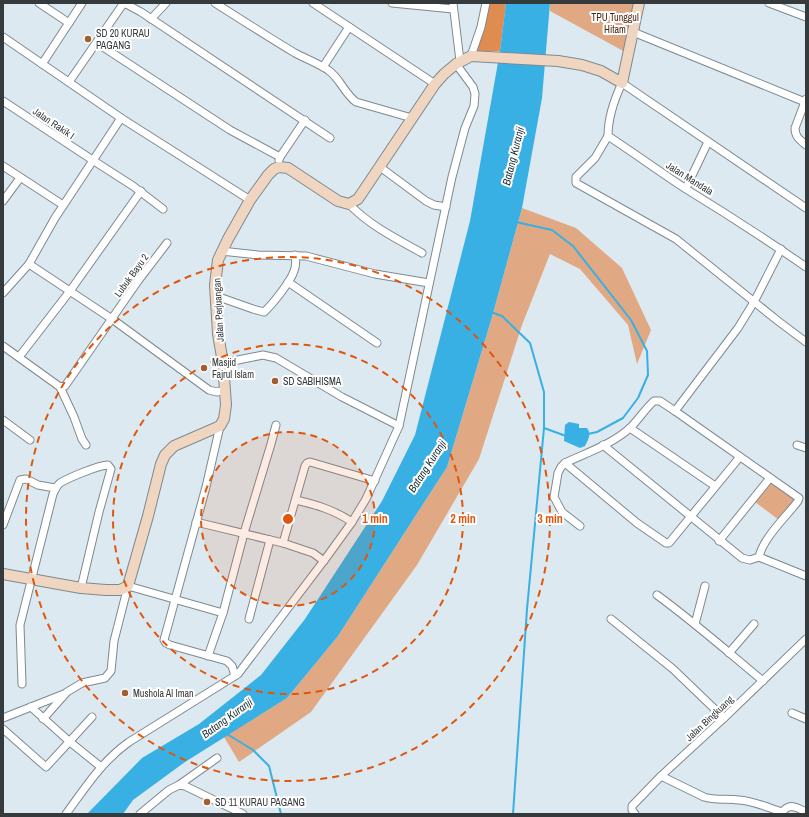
<svg xmlns="http://www.w3.org/2000/svg" width="809" height="817" font-family="'Archivo Narrow',sans-serif">
<style>
.green{fill:#e1a884}
.forest{fill:#e08b50}
.water{fill:#38b0e4}
.lines{fill:none;stroke-linecap:round;stroke-linejoin:round}
.stream{stroke:#38b0e4;stroke-width:2}
.street-casing{stroke:#7e8a90;stroke-width:9}
.secondary-casing{stroke:#7e8a90;stroke-width:12}
.street{stroke:#fff;stroke-width:7}
.secondary{stroke:#f0d5c1;stroke-width:10}
.ring{fill:none;stroke:#df570e;stroke-width:2;stroke-dasharray:7 5}
.poi-dot{fill:#a25e2e;stroke:#fff;stroke-width:1.5}
.labels{text-anchor:middle;stroke-width:4;stroke-linejoin:round;paint-order:stroke}
.park-label{font-size:10px;fill:#48260e;stroke:#fff}
.poi-label{font-size:10px;fill:#353a3c;stroke:#fff;text-anchor:start}
.street-label{font-size:10px;fill:#353a3c;stroke:#fff}
.water-label{font-size:11px;font-style:italic;fill:#1c303a;stroke:#fff}
.centre{fill:#df570e;stroke:#fff;stroke-width:2}
.ring-label{font-size:12px;text-anchor:middle;font-weight:bold;fill:#df570e;stroke:#fff;stroke-width:4;stroke-linejoin:round;paint-order:stroke}
</style>
<rect width="100%" height="100%" fill="#dce9f0"/>
<g class="green">
<path d="M550,3H641L627,53L550,11Z"/>
<path d="M522,208L576,228L622,268L651,330L637,364L628,325L580,269L550,254L522,325L479,459L417,565L311,712L239,762L224,737L287,698L338,636L447,467L492,317Z"/>
<path d="M771,482L795,500L779,520L755,502Z"/>
</g>
<path class="forest" d="M482,3H506L500,51H474Z"/>
<g class="water">
<path d="M506,3H550L542,98L522,208L492,317L447,467L338,636L287,698L185,762L133,800L123,814H87L142,758L199,724L261,675L305,619L382,501L415,435L470,221L500,51Z"/>
<path d="M569,422L579,424V428H587C592,434 588,440 585,446L580,448L564,441L565,425Z"/>
</g>
<g class="lines">
<g class="stream">
<path d="M516,222L552,230L573,246L631,320L647,351L648,375L638,398L623,418L597,432L588,434"/>
<path d="M491,312L502,316L530,343L544,392V428L527,609L513,814"/>
<path d="M544,428L566,436"/>
<path d="M227,734L253,750L269,766L281,814"/>
</g>
<defs>
<g id="street">
<path d="M39,3L69,23"/>
<path d="M122,3L128,5L141,12L330,138"/>
<path d="M215,3C242,20 268,37 295,53C306,59 318,63 328,70C340,78 344,93 356,102L412,118"/>
<path d="M313,3L435,84"/>
<path d="M392,3L453,9"/>
<path d="M453,3L460,61"/>
<path d="M769,3L806,17"/>
<path d="M151,19L166,3"/>
<path d="M633,32L805,102"/>
<path d="M3,37L121,118L250,200"/>
<path d="M97,43L230,130L280,157"/>
<path d="M471,56L481,27L486,3"/>
<path d="M42,64L82,3"/>
<path d="M323,67L349,27"/>
<path d="M69,82L123,4"/>
<path d="M806,99L795,128C795,137 800,140 806,145"/>
<path d="M3,101L94,161L133,186L163,209"/>
<path d="M121,118L55,218L29,264L112,319L209,390L217,392L225,390"/>
<path d="M608,136L595,158L576,177V183L676,239L778,321L806,342"/>
<path d="M279,160L280,157L305,120"/>
<path d="M3,166L63,205"/>
<path d="M380,167L426,201L434,205L446,207"/>
<path d="M686,188L708,142"/>
<path d="M3,201L20,178"/>
<path d="M349,204C370,226 397,239 422,253"/>
<path d="M806,208L622,83C614,100 608,117 608,136C634,153 660,172 686,189C727,214 767,240 806,267"/>
<path d="M221,251L258,255L306,256L375,274L429,283"/>
<path d="M288,282L377,343"/>
<path d="M3,293L29,264"/>
<path d="M216,296L253,309L264,312C272,305 291,281 294,271C296,266 296,260 295,255"/>
<path d="M3,346L60,387L65,386L138,281L167,243"/>
<path d="M19,357L70,291L141,191"/>
<path d="M223,363L263,355L276,358L342,397L399,426"/>
<path d="M60,387L74,417L82,439L86,445"/>
<path d="M675,411L799,498L798,501C786,517 763,538 759,557"/>
<path d="M3,420L30,440"/>
<path d="M220,426L206,487L164,640L166,643L170,645L227,661L232,666L235,676"/>
<path d="M630,428L715,486"/>
<path d="M603,445L742,558L750,560L759,557L806,576"/>
<path d="M797,445L806,448"/>
<path d="M565,463L637,523L666,543H669L739,458"/>
<path d="M296,500C317,505 334,510 352,522"/>
<path d="M196,522L283,543L313,553L324,561"/>
<path d="M3,525L20,480L26,479L38,485L55,488"/>
<path d="M580,526L562,512L554,497L558,473L561,467L565,463C586,453 613,444 631,427C639,419 645,409 654,401H660L675,411L738,328L754,302L781,249"/>
<path d="M719,541L770,478"/>
<path d="M283,543L305,466L307,463L310,462L375,481"/>
<path d="M657,595C694,622 728,652 763,681"/>
<path d="M249,619L270,540"/>
<path d="M611,619L673,669L724,718"/>
<path d="M695,624L705,586"/>
<path d="M729,653L754,624"/>
<path d="M208,656L223,613L244,533L271,444L276,425"/>
<path d="M22,684L20,625L53,494C55,490 56,486 60,483C68,478 99,465 108,465L111,469L99,512L81,588"/>
<path d="M31,707L70,742L101,767"/>
<path d="M792,713L806,719"/>
<path d="M3,718L64,694"/>
<path d="M43,719L67,692L82,683L105,678L111,671L114,641L128,586L223,613"/>
<path d="M3,729L46,767L92,717"/>
<path d="M661,776L704,797C717,801 726,798 739,800C754,801 769,808 782,812"/>
<path d="M179,785L185,786L243,814"/>
<path d="M66,814C85,788 102,761 129,742L238,674L326,558L352,522L366,499L399,426L452,177L465,128L474,106L475,94L473,87L456,64"/>
<path d="M140,814L169,790L179,785L217,758"/>
<path d="M635,814L632,810V806L661,776L724,718L806,639"/>
<path d="M781,814C789,802 795,807 806,812"/>
</g>
<path id="secondary" d="M3,574L81,588L106,590H120L128,586L148,516L161,464L165,455L174,446L220,426L224,419L226,405L223,363L218,334L215,285L218,260L228,239L250,200L268,175L274,169L279,167L288,168L338,201L349,204L358,199L435,84L444,74L456,64L471,56L558,61L582,65L601,71L622,83L639,3"/>
</defs>
<use href="#street" class="street-casing"/>
<use href="#secondary" class="secondary-casing"/>
<use href="#street" class="street"/>
<use href="#secondary" class="secondary"/>
</g>
<circle cx="288" cy="519" r="87" fill="#df570e" fill-opacity=".12"/>
<g class="ring">
<circle cx="288" cy="519" r="87"/>
<circle cx="288" cy="519" r="175"/>
<circle cx="288" cy="519" r="262"/>
</g>
<g class="poi-dot">
<circle cx="88" cy="39" r="4"/>
<circle cx="204" cy="368" r="4"/>
<circle cx="275" cy="381" r="4"/>
<circle cx="125" cy="693" r="4"/>
<circle cx="207" cy="802" r="4"/>
</g>
<g class="labels">
<g class="park-label">
<text x="615" y="21">TPU Tunggul<tspan x="615" dy="12">Hitam</tspan></text>
</g>
<g class="poi-label">
<text x="96" y="37">SD 20 KURAU<tspan x="96" dy="12">PAGANG</tspan></text>
<text x="212" y="366">Masjid<tspan x="212" dy="12">Fajrul Islam</tspan></text>
<text x="283" y="385">SD SABIHISMA</text>
<text x="133" y="697">Mushola Al Iman</text>
<text x="215" y="806">SD 11 KURAU PAGANG</text>
</g>
<g class="street-label">
<text transform="translate(54 123) rotate(34)" y="4">Jalan Rakik I</text>
<text transform="translate(690 178) rotate(32)" y="4">Jalan Mandala</text>
<text transform="translate(131 275) rotate(-54)" y="4">Lubuk Bayu 2</text>
<text transform="translate(218 310) rotate(-93)" y="4">Jalan Perjuangan</text>
<text transform="translate(709 718) rotate(-43)" y="4">Jalan Bingkuang</text>
</g>
<g class="water-label">
<text transform="translate(513 156) rotate(-76)" y="4">Batang Kuranji</text>
<text transform="translate(427 466) rotate(-57)" y="4">Batang Kuranji</text>
<text transform="translate(227 718) rotate(-36)" y="4">Batang Kuranji</text>
</g>
</g>
<circle cx="288" cy="519" r="6" class="centre"/>
<g class="ring-label">
<text x="375" y="523">1 min</text>
<text x="463" y="523">2 min</text>
<text x="550" y="523">3 min</text>
</g>
<rect width="809" height="817" fill="none" stroke="#353a3c" stroke-width="8"/>
</svg>
